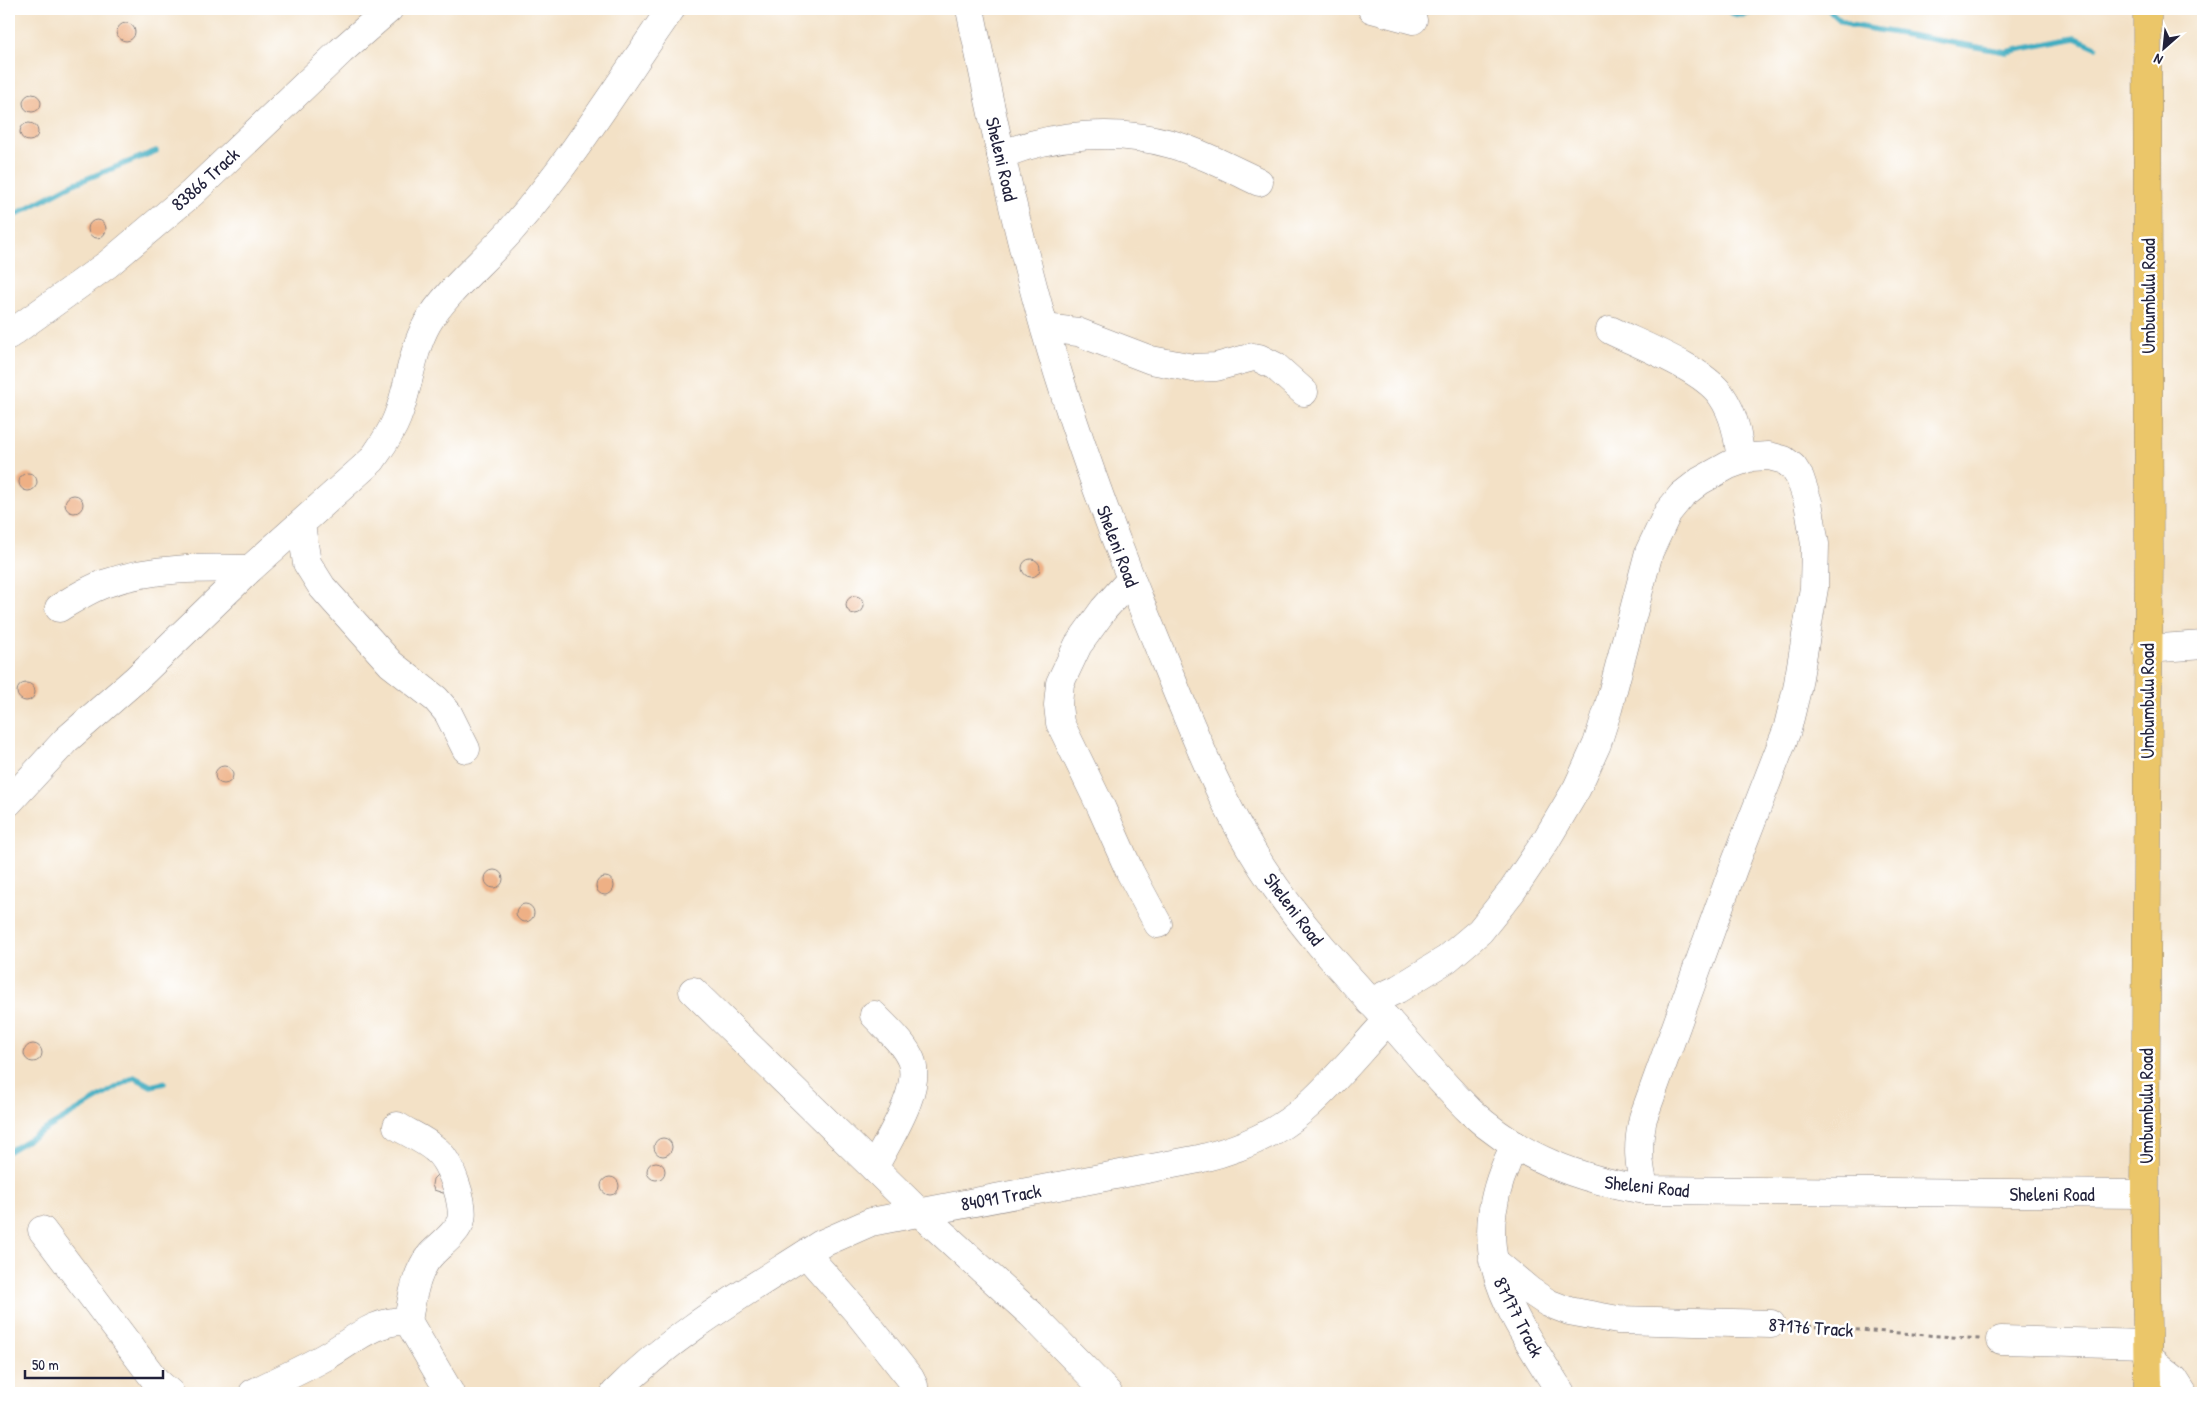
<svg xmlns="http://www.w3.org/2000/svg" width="2212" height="1402" font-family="'Patrick Hand',sans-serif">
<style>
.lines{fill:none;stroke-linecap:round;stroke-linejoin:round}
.stream{stroke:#42adc1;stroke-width:5.5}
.building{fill:#eeb085}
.minor-casing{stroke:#8a8280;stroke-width:29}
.major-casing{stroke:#8a8280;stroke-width:29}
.path{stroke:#8a8280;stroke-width:3;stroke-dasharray:4 4;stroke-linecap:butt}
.minor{stroke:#fff;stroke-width:28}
.major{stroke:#ebc669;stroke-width:28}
.labels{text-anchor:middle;stroke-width:5;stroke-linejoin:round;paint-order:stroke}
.street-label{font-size:19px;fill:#22223b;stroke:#fff}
</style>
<rect width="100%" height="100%" fill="#fff"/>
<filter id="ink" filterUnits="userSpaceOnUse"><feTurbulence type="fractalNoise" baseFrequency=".02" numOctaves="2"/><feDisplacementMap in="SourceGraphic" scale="10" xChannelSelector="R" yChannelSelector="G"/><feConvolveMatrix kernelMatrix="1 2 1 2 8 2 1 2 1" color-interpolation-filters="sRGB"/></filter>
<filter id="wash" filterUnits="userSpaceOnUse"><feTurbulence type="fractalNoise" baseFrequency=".0096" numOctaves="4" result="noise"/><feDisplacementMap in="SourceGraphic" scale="20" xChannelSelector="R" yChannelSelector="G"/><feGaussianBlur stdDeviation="1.12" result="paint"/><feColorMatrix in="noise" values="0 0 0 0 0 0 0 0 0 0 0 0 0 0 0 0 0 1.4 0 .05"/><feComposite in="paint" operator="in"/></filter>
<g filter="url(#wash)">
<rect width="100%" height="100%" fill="#f3e1c6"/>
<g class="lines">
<g class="stream">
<path d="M1726,9C1736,18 1747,16 1758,9"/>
<path d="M1828,9L1840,20L1850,25L2006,52L2076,38L2096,47"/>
<path d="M2199,62H2203"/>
<path d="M9,218L71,185L156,151"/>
<path d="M9,1151L134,1077L151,1086L164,1083"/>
</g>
</g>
<g id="blocks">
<g class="building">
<circle cx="126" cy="32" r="9"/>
<circle cx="32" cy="103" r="9"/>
<circle cx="29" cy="132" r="9"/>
<circle cx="97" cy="229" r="9"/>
<circle cx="28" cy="482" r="9"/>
<circle cx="74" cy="504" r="9"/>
<circle cx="1031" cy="568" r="9"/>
<circle cx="855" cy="605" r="9"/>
<circle cx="26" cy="692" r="9"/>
<circle cx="224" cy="775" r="9"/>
<circle cx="494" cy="879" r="9"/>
<circle cx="605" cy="886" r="9"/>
<circle cx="525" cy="913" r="9"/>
<circle cx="33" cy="1053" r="9"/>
<circle cx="663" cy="1147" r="9"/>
<circle cx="656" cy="1171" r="9"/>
<path d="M437,1175L446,1192L443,1193L434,1190L432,1185L433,1179Z"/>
<circle cx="610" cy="1186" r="9"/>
</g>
</g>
</g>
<g filter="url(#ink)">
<use href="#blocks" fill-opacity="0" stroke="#8a8280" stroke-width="1"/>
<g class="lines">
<defs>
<g id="minor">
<path d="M970,9C992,116 1015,224 1045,330C1077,440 1117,547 1161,653C1191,726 1219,800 1262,867C1300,926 1347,976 1394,1027C1419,1055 1444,1086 1471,1112C1521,1158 1579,1179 1645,1190L2145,1194"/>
<path d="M1372,9L1413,20"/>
<path d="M1001,155C1053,134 1116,128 1171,144C1201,153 1230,168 1259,182"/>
<path d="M1045,328L1078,332L1151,360L1193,368L1216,367L1253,357L1259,358L1275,366L1304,392"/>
<path d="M1610,330C1640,345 1702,368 1721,395C1735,415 1738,437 1741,460"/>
<path d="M9,335L108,264L192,193L341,51L389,9"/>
<path d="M301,525L307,563L322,587L391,664L436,699L448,713L466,749"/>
<path d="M1131,579L1104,609L1078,645L1060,683L1058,705L1060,723L1101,807L1130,872L1158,924"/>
<path d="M59,608C74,599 90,588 107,583C153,567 203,568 250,569"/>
<path d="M2147,649L2203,645"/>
<path d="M9,802L66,740L136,679L250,569L372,460C381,447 391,434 397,418C409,388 411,353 427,324C446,291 488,258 513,228C572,160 620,82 671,9"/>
<path d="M693,991L919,1212L1031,1314L1108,1393"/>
<path d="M1370,1002L1398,989L1447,959L1480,931L1512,891L1545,842L1577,788L1597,744L1608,709L1649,552L1668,512L1682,495L1700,481L1729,465L1751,457L1769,456L1784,460L1793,467L1800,478L1808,502L1815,544L1814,588L1797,689L1787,730L1733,869L1643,1118C1637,1146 1638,1163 1645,1190"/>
<path d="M397,1126C410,1134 425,1140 436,1150C450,1160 467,1207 460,1223C451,1241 431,1249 423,1266C414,1283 411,1303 408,1321"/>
<path d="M1515,1145C1462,1249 1506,1305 1561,1393"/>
<path d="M874,1168C887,1141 923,1089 911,1060C904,1043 887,1029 874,1015"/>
<path d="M42,1230L156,1381L170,1393"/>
<path d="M806,1254L859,1314L910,1378L914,1386V1393"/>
<path d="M1493,1260L1530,1291L1548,1303L1569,1311L1618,1320L1771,1324"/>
<path d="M2001,1340L2147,1344"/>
<path d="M2147,1357L2174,1379L2183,1393"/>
<path d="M253,1393C277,1381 302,1370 325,1357C353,1341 375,1319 408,1321L450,1393"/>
<path d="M615,1393C675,1332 750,1290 821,1244L871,1222L1199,1159C1236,1150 1275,1135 1304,1109C1335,1082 1360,1050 1388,1020"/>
</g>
<path id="major" d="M2147,9L2149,554L2145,1194L2148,1393"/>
</defs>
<use href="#minor" class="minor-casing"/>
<use href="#major" class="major-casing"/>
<path class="path" d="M1792,1325L1980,1339"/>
<use href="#minor" class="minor"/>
<use href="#major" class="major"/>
</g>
</g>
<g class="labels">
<g class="street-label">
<text transform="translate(1002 159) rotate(77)" y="7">Sheleni Road</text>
<text transform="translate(205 179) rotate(-42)" y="7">83866 Track</text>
<text transform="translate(2148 296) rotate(-90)" y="7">Umbumbulu Road</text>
<text transform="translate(1118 546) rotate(69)" y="7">Sheleni Road</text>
<text transform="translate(2147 701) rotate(-90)" y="7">Umbumbulu Road</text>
<text transform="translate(1294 909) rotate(53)" y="7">Sheleni Road</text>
<text transform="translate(2146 1106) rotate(-90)" y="7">Umbumbulu Road</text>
<text transform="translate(1647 1186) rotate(6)" y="7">Sheleni Road</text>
<text x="2052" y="1201">Sheleni Road</text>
<text transform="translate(1001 1197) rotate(-10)" y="7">84091 Track</text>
<text transform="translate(1519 1317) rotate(63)" y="7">87177 Track</text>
<text transform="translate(1811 1327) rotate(4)" y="7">87176 Track</text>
</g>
</g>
<rect width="2212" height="1402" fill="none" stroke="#fff" stroke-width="30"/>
<g transform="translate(2164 48) rotate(207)" stroke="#ffffff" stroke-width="4" paint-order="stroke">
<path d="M0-4L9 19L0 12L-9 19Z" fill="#22223b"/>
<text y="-8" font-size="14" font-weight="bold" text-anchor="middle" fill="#22223b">N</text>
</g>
<path d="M25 1370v8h138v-8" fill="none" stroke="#22223b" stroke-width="2.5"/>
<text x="32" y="1370" font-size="15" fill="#22223b" stroke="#ffffff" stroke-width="4" paint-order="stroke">50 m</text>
</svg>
